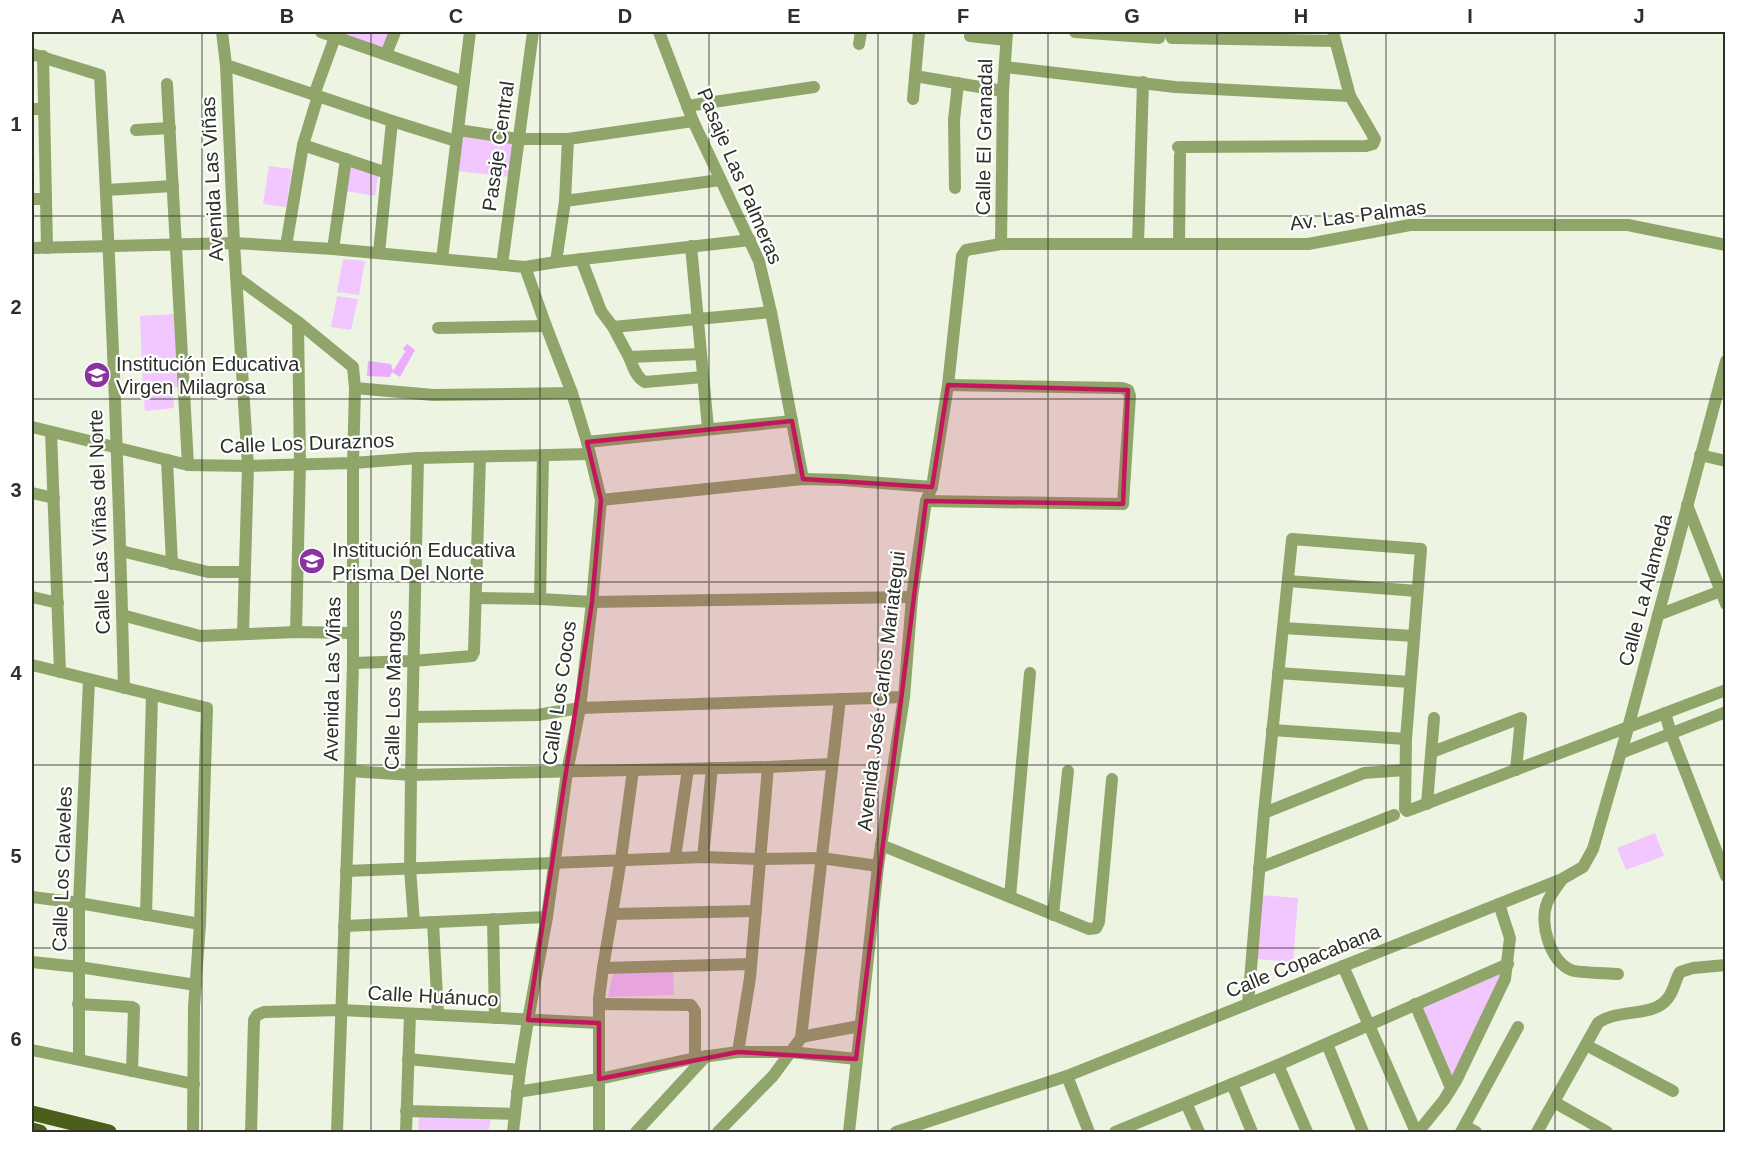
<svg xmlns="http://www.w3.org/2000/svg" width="1757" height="1164" font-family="Helvetica,sans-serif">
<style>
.green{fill:#f2c7ff}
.water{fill:#ebacfd}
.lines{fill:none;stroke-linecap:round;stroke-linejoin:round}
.minor{stroke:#90a56a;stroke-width:12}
.major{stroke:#4b5f1b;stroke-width:15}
.marked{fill:#c2185b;fill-opacity:0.2;stroke:#c2185b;stroke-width:4.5;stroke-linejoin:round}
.grid{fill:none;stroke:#2d3029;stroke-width:1.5;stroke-opacity:0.55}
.labels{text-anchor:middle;stroke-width:4.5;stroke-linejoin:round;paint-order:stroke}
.street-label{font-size:20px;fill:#2d3029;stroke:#fff}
.poi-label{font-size:20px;fill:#2d3029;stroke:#fff;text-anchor:start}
.neatline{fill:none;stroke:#2d3029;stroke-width:2}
.grid-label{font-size:20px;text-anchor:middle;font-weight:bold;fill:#2d3029}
</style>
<rect width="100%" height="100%" fill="#edf4e2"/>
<g class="green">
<path d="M330,32H392L385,51Z"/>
<path d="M463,137L514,144L510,177L457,171Z"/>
<path d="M269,166L292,169L286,207L263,204Z"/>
<path d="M350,166L378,176L375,196L346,191Z"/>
<path d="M343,259L365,261L359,295L337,292Z"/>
<path d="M337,296L358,299L351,330L331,327Z"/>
<path d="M174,314L178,387H172L174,408L145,411L143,390L165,388L143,389L140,316Z"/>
<path d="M1655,833L1664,856L1626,870L1617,848Z"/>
<path d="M1260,895L1298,898L1293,962L1255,959Z"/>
<path d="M1505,970L1453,1077L1423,1007Z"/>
<path d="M673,972L674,995L608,997L613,973Z"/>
<path d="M419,1115L491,1119L488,1132H418Z"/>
</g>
<path class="water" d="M407,344L415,350L400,377L392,372L390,377L367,376L368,361L391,364L393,371L405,352L407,353L403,349Z"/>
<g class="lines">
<g class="minor">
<path d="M222,32L226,65L234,243L248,466L243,634"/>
<path d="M321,32L464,82"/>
<path d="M659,32L693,121L759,261L771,312L803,479"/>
<path d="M1075,32L1159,38"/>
<path d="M1169,32L1172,38H1175L1335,41"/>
<path d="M970,36L1006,40"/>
<path d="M859,44L861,32"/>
<path d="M32,54L100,75C111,279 119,484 124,688"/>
<path d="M386,54L395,32"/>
<path d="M43,56L47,248"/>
<path d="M226,65L392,121L456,141"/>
<path d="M1005,67L1175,87L1350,96"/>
<path d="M915,76L1003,91"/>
<path d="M167,84L188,465"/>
<path d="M314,95L335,37"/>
<path d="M913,99L919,32"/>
<path d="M687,106L814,87"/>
<path d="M32,109H44"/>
<path d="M136,130L170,128"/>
<path d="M458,130L518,139H568L693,121"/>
<path d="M303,145L387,173"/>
<path d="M1178,147L1366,146L1373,144L1375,139L1350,96L1333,32"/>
<path d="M955,188L954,120L958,83"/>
<path d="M106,190L173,186"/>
<path d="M32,199H46"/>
<path d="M565,201L720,180"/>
<path d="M1001,244L1003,91L1007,32"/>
<path d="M1138,244L1143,82"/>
<path d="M1179,244L1180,155"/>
<path d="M286,246L303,145L318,96"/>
<path d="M691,246L708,428"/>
<path d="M32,248L234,243L333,249L525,267L556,262L750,240"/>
<path d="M333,249L346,159"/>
<path d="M379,253L392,121"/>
<path d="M442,259L470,32"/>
<path d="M581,259L601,311L613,327L629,357L701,354"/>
<path d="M556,262L565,201L568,139"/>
<path d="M502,265L533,32"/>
<path d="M236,277L298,322L353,367L355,388L353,463V663L350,771L337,1132"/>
<path d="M613,327L771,312"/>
<path d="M438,328L546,326"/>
<path d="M629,357C633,366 636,378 645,382L703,377"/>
<path d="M355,388L433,395L572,393"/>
<path d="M32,427L188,465L248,466L353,463L418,458L589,454"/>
<path d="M51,432L60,672"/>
<path d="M587,442L792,421"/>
<path d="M1700,455L1726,461"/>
<path d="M167,460L172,564"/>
<path d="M32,493L54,498"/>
<path d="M601,500L803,479L843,480L932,487"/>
<path d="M926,501L1123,504L1130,396L1128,390L1122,388L948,385"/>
<path d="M1687,505L1726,604"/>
<path d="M121,551L208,572H245"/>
<path d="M1288,581L1417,591"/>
<path d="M32,597L58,603"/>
<path d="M476,598L540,599L543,456"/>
<path d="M540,599L592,602L912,597"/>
<path d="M122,615L200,636L296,632L352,633"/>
<path d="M1658,615L1726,589"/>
<path d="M1283,628L1414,636"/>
<path d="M296,632L300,464L298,322"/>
<path d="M353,663L413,661L472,656L474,652L480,457"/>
<path d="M32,665L207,708L200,924L194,1007L193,1132"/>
<path d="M1278,673L1410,682"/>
<path d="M1665,713L1671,734L1726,876"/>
<path d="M413,717L537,715L580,708L904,697"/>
<path d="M1272,730L1406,739"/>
<path d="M1432,752L1521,718L1516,770"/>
<path d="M1621,753L1726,712"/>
<path d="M350,771L411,775L768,767L832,764"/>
<path d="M1427,804L1434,718"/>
<path d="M1407,811L1726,690"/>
<path d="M1264,813L1364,773L1405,770"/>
<path d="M881,845L1089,929L1096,928L1099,922L1112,779"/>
<path d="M703,857L712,768"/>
<path d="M675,858L688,769"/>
<path d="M1259,868L1394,815"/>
<path d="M346,871L703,857L759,859L821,858L878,866"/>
<path d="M1562,879C1557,887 1550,895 1547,903C1539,923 1550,961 1571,970C1578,973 1608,973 1618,974"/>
<path d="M32,897L79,903L200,924"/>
<path d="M1010,897L1030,673"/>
<path d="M612,914L756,911"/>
<path d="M146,915L152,695"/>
<path d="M1053,915L1068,771"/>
<path d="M493,919L495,1018"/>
<path d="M433,922L438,1015"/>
<path d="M414,923L410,868L411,775L418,458"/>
<path d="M344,926L547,917"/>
<path d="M32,962L79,967L196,985"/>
<path d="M1343,966L1416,1132"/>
<path d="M603,968L751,964"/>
<path d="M78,1004L132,1007L134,1008L132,1071"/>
<path d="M599,1004L691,1005L695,1011V1058"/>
<path d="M1248,1004L1264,813L1292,539L1421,549L1406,739L1405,809"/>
<path d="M1415,1004L1451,1088"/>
<path d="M801,1038L840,699"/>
<path d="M1327,1044L1363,1132"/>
<path d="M1586,1045L1673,1091"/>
<path d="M32,1050L194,1084"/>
<path d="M738,1052L750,978L768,767"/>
<path d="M79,1059V903L89,680"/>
<path d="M408,1059L520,1070"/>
<path d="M1278,1065L1307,1132"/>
<path d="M1067,1076L1089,1132"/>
<path d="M1232,1084L1252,1132"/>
<path d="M517,1092L599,1079L695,1058L738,1052H791L856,1059"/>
<path d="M1554,1102L1607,1132"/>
<path d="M1186,1103L1199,1132"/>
<path d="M406,1111L515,1114"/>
<path d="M1465,1126L1476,1132"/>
<path d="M251,1132L254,1020L257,1015L264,1012L341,1010L599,1023"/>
<path d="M406,1132L410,1014"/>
<path d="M513,1132L520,1070L528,1020L547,917L567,772L580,708L592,602L601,500L587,442L572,393L546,326L525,267"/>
<path d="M599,1132V999L603,968L621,859L633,770"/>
<path d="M636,1132L706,1056"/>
<path d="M718,1132L773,1076L801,1038L806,1036L860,1026"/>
<path d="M849,1132L878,866L904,697L912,597L926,501L932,487L948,385L962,256L966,250L1001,244H1308L1410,225H1628L1726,245"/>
<path d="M896,1132L1067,1076L1562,879L1583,867L1593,849L1628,728L1726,361"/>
<path d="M1115,1132L1278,1065L1508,964"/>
<path d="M1418,1132L1444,1100L1457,1079L1505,979L1510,938L1499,904"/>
<path d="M1461,1132L1518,1027"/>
<path d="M1537,1132L1598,1023C1618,1008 1654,1018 1668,998C1674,991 1675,980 1680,972L1693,968L1726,965"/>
</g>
<g class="major">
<path d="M32,1113L109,1132"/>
<path d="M32,1130L40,1132"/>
</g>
</g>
<path class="marked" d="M948,385L1128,390L1123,504L926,501L856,1059L738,1052L599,1079V1023L528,1020L592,602L601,500L587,442L792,421L803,479L932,487Z"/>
<path class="grid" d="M202,32V1132M371,32V1132M540,32V1132M709,32V1132M878,32V1132M1048,32V1132M1217,32V1132M1386,32V1132M1555,32V1132M32,216H1726M32,399H1726M32,582H1726M32,765H1726M32,948H1726"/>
<defs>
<symbol id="school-disc" viewBox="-11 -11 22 22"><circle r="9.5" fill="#8932a0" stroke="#fff"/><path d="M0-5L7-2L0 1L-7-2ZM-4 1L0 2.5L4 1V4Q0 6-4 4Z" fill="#fff"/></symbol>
</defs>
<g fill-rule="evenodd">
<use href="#school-disc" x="82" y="360" width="30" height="30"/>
<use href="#school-disc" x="297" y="546" width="30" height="30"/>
</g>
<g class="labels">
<g class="street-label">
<text transform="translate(984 137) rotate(-89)" y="7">Calle El Granadal</text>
<text transform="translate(498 146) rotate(-82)" y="7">Pasaje Central</text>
<text transform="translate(740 176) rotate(67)" y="7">Pasaje Las Palmeras</text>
<text transform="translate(212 179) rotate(-93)" y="7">Avenida Las Viñas</text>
<text transform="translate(1358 215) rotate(-7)" y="7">Av. Las Palmas</text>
<text transform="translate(307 443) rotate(-2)" y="7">Calle Los Duraznos</text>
<text transform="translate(99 522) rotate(-92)" y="7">Calle Las Viñas del Norte</text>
<text transform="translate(1645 590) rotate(-75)" y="7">Calle La Alameda</text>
<text transform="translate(332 679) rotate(-89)" y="7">Avenida Las Viñas</text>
<text transform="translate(393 690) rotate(-89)" y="7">Calle Los Mangos</text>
<text transform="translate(881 691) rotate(-83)" y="7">Avenida José Carlos Mariategui</text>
<text transform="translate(559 693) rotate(-82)" y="7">Calle Los Cocos</text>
<text transform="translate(62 869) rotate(-88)" y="7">Calle Los Claveles</text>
<text transform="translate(1303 961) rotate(-22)" y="7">Calle Copacabana</text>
<text transform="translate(433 996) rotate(3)" y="7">Calle Huánuco</text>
</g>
<g class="poi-label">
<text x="116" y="371">Institución Educativa<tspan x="116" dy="23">Virgen Milagrosa</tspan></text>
<text x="332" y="557">Institución Educativa<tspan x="332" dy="23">Prisma Del Norte</tspan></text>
</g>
</g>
<rect width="1757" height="1164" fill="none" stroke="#ffffff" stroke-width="66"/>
<rect x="33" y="33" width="1691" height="1098" class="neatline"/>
<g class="grid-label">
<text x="118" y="23">A</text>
<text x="287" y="23">B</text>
<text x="456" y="23">C</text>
<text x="625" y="23">D</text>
<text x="794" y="23">E</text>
<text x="963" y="23">F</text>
<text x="1132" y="23">G</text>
<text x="1301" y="23">H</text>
<text x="1470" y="23">I</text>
<text x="1639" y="23">J</text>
<text x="16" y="131">1</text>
<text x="16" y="314">2</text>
<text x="16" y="497">3</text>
<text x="16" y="680">4</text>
<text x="16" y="863">5</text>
<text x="16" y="1046">6</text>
</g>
</svg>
